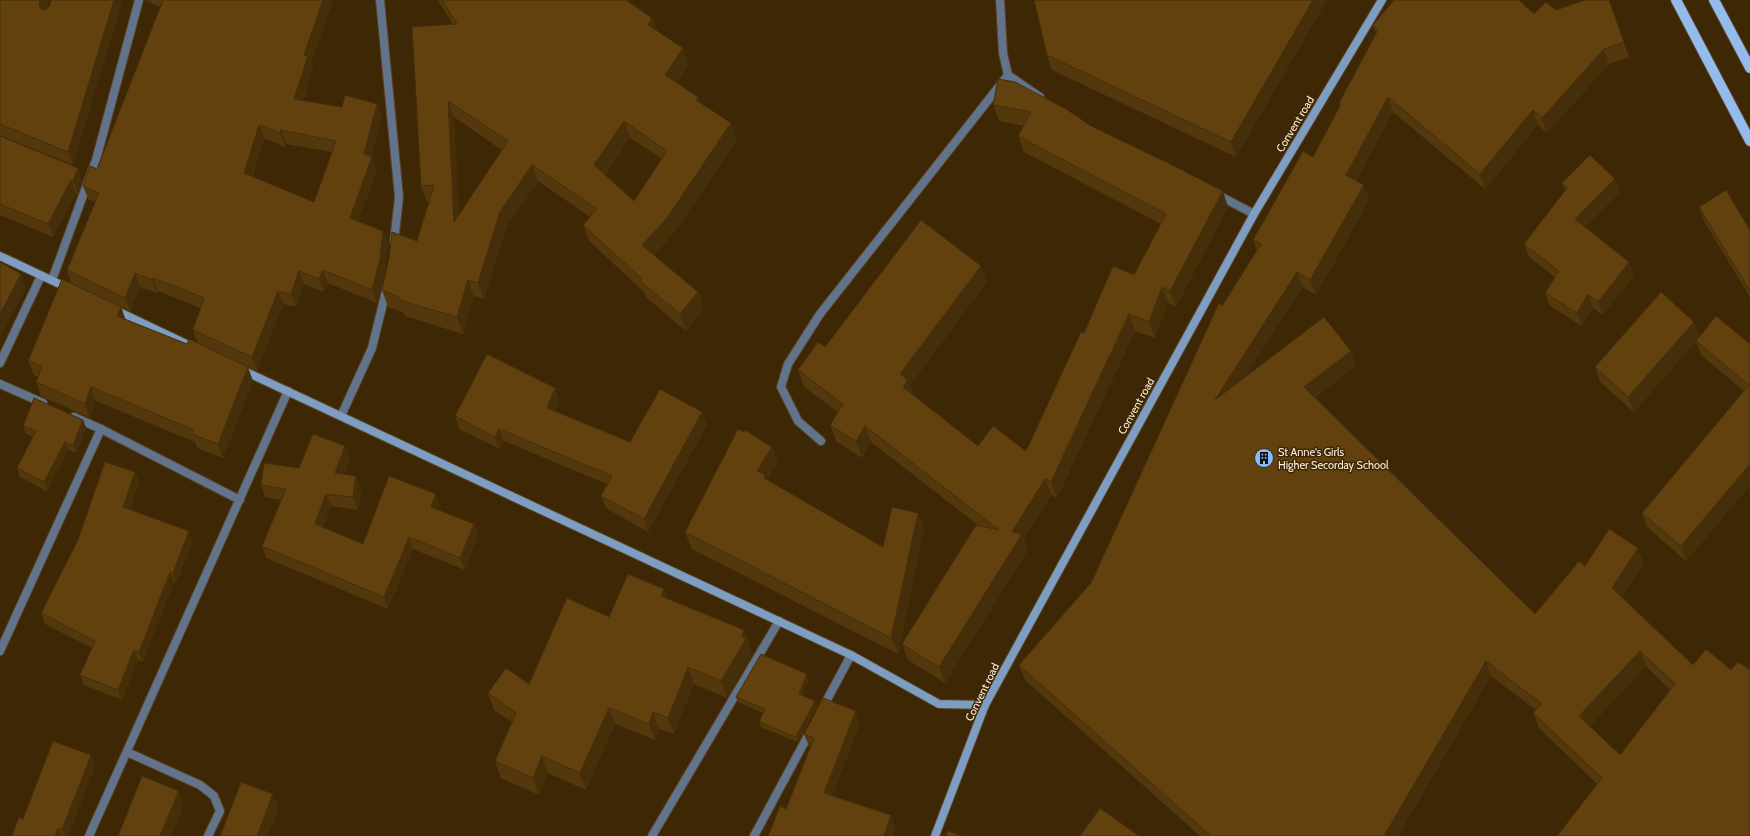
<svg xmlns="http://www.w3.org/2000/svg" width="1750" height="836" font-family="Cabin,sans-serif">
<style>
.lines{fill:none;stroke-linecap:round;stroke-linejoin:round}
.street-casing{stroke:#594323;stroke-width:10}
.secondary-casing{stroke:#594323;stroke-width:10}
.primary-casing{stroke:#594323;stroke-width:12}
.street{stroke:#61748c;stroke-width:8}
.secondary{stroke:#7d9dc2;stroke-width:8}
.primary{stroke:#93bcec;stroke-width:10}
.wall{fill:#54380d;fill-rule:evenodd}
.shaded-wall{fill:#452e0a}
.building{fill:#62410f;stroke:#452e0a;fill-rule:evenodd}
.labels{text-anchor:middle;stroke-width:3;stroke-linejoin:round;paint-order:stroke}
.street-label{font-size:11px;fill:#feefdd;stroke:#3e2705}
.poi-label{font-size:11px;fill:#feefdd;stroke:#3e2705;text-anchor:start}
</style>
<rect width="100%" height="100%" fill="#3e2705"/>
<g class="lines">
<defs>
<g id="street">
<path d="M380,0L399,197L394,242"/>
<path d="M1000,0L1003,53L1008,75L1040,97"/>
<path d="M1216,194L1254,214"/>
<path d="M52,280L96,160L139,0"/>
<path d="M0,363L41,276"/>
<path d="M0,384L43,403"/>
<path d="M341,416L372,348L387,287"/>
<path d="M74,417L101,429L240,500"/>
<path d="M821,441L798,421L781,387L788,364L820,314L1008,75"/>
<path d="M0,651L101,429"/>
<path d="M822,709L851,655"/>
<path d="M127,752L200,785L214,796L220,811L208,836"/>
<path d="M89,836L288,391"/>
<path d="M652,836L779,621"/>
<path d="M754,836L811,730"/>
</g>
<g id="secondary">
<path d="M0,256L68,288"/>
<path d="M113,309L197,349"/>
<path d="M242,370L851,655L939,704L985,705"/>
<path d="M935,836L985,705L1254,214L1382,0"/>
</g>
<g id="primary">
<path d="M1676,0L1750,141"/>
<path d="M1714,0L1750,68"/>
</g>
</defs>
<use href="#street" class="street-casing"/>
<use href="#secondary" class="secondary-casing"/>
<use href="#primary" class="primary-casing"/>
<use href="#street" class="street"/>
<use href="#secondary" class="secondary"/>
<use href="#primary" class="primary"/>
</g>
<g class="wall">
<path d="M0,0H49L46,10L73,165L2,136H1L82,181L78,194H76L53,237L0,215Z"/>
<path d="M144,0H333L311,63L313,69L303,101L342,107L377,104L382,117L371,157L377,170L358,221L383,231L388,244L385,272L377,303L328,283L324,292L304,284L296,307L283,304L257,371L198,343L193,330L201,308L158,291L157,293L140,287L130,311L71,283L67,270L95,202L88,199L83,186L97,169L160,7ZM264,138L285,147L286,144L332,152L314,202L252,177Z"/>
<path d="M438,0H626L652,18L657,31L683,48L689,65L677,83L700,103L731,123L737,140L673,234L654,255L704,308L686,331L646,297L644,292L589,241L583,225L590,217L538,181L506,228L484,299L474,296L463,334L405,316L404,313L388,307L382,290L417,241L429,202H427L421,186L453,25ZM454,117L502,150L459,215L458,197ZM630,138L662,159L634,201L605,175Z"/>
<path d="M1034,0H1327L1236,157L1052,70L1047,55Z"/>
<path d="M1609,0L1629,57L1609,64L1547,133L1538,125L1485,189L1393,112L1356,181L1369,200L1316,295L1303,287L1244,378L1351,351L1356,366L1315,397L1535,614L1585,566L1644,563L1622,597L1693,665L1731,670H1750L1597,784L1539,728L1533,713L1536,710L1491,676L1398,836H1200L1025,680L1019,665L1091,583L1222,306L1257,251L1253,240L1313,157L1340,106L1339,103L1376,34L1373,25L1534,14ZM1646,666L1670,690L1620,755L1590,726Z"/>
<path d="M998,79L1091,126L1228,207L1176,307L1168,303L1155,338L1135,331L1057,498L1051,495L1024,539L1028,550L945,683L908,660L902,644L978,525L871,442L862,458L836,441L830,425L838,412L804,387L798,370L825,347L987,282L910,385L914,396L978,446L1026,451L1084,333L1134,275L1161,224L1024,152L1018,136L1024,126L999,121L993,105Z"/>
<path d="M1615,179L1620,192L1585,227L1629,262L1634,275L1603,315L1593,308L1582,326L1550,306L1545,293L1555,277L1529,257L1524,244L1565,191L1562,183Z"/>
<path d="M1699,207L1750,230V297L1704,221Z"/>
<path d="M121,307L125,319L253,381L223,458L197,448L195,442L96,401L90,418L41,396L36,382L38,377L34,375L28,361Z"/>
<path d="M1694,322L1700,336L1750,344V485L1686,561L1647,527L1642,513L1744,391L1701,355L1696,341L1634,412L1600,382L1595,367Z"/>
<path d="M555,388L559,401L555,411L630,442L702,412L707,425L648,532L606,508L601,496L607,484L504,441L500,449L459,429L455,416Z"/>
<path d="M83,420L86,428L76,453L68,450L47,491L20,477L17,468L33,437L26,434L23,426Z"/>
<path d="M772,447L778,464L767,480L883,547L918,513L924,529L898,654L692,549L685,532Z"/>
<path d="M350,458L344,474L361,488L358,510L331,506L323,527L363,544L441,506L439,510L474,524L478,536L465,570L413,549L388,609L266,558L262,546L281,500L265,497L261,485L299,468Z"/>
<path d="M135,472L139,482L130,509L193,542L176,583L174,582L143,662L138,660L122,700L84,685L80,675L92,648L45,624L41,613Z"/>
<path d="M664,589L667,598L744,630L750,647V648L752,655L727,698L694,684L674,734L659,729L655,740L615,724L586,790L548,773L539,795L501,778L495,761L512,722L494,710L488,693L529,684L609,617Z"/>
<path d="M809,679L802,696L815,701L817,706L798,742L761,727L759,722L763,713L738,702L736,697Z"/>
<path d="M860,723L832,796L896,828L893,836H768L786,809L811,747L809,746L804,734Z"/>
<path d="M91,755L95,766L68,836H12L23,819Z"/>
</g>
<g class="shaded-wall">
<path d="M40,0H49L44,17L39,4Z"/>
<path d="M114,0H123L73,165L68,152Z"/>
<path d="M323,0H333L311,63L313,69L299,112L294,99L304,55Z"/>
<path d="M1313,0H1327L1236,157L1231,142Z"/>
<path d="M652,18L658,34L648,25Z"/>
<path d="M683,48L689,65L671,91L665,75Z"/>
<path d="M1604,49L1609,64L1547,133L1542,118Z"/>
<path d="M698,97L704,113L696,100Z"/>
<path d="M1388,97L1393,112L1351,190L1346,175Z"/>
<path d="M448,101L454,117L460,238L454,222Z"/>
<path d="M377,104L382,117L370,162L372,157L377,170L354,231L350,218L364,154Z"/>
<path d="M1533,110L1538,125L1485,189L1480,174Z"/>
<path d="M624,121L630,138L600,181L594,165Z"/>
<path d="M731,123L737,140L673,234L648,261L642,245Z"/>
<path d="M259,125L264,138L248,186L244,173Z"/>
<path d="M281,130L286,144L285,147L280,133Z"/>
<path d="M532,165L538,181L506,228L484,299L478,283L500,212Z"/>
<path d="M78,168L82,181L78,194L73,181Z"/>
<path d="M1615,179L1620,192L1580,232L1575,219Z"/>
<path d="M71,180L76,194L53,237L48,224Z"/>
<path d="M1364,185L1369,200L1316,295L1310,280Z"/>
<path d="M1223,191L1228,207L1176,307L1170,291Z"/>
<path d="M383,231L388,244L385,272L377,303L372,290Z"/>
<path d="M1629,262L1634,275L1603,315L1598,302Z"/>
<path d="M981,266L987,282L910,385L914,396L903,387L900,374Z"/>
<path d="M323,270L328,283L324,292L319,279Z"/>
<path d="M299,271L304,284L296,307L291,294Z"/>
<path d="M1297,272L1303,287L1220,415L1215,400Z"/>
<path d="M135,273L140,287L130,311L125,298Z"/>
<path d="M21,274L26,288L0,338V314Z"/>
<path d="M153,278L158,291L157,293L152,280Z"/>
<path d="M468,280L474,296L463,334L457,317Z"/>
<path d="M1162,287L1168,303L1155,338L1149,322Z"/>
<path d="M278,291L283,304L257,371L252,357Z"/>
<path d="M698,292L704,308L686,331L680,314Z"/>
<path d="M1588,294L1593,308L1582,326L1577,313Z"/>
<path d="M121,307L126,321L117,316Z"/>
<path d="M1129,314L1135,331L1057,498L1051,482Z"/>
<path d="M1694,322L1700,337L1634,412L1628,397Z"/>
<path d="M1351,351L1356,366L1310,402L1304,387Z"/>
<path d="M248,367L253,381L223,458L218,444Z"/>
<path d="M91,387L96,401L90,418L85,404Z"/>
<path d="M555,388L559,401L551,420L547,408Z"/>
<path d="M702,412L707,425L648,532L644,519Z"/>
<path d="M83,420L86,428L76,453L73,445Z"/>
<path d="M865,426L871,442L862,458L856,441Z"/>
<path d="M499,429L504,441L500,449L495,437Z"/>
<path d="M65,442L68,450L47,491L44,482Z"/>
<path d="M345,446L350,458L339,485L335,473Z"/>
<path d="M772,447L778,464L767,481L757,471Z"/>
<path d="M1750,464V485L1686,561L1681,546Z"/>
<path d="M135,472L139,482L127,517L123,507Z"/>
<path d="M356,476L361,488L358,510L353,497Z"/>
<path d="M1045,479L1051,495L1024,539L1028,550L945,683L939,667L1012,532Z"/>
<path d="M326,494L331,506L319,536L315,524Z"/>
<path d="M436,494L441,506L436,519L431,507Z"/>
<path d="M918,513L924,529L898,654L891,638Z"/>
<path d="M474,524L478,536L465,570L460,558Z"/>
<path d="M189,531L193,542L176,583L173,573Z"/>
<path d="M409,537L413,549L388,609L384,597Z"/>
<path d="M1638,548L1644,563L1618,603L1612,588Z"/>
<path d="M170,572L174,582L143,662L139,652Z"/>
<path d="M664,589L670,606L661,596Z"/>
<path d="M744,630L750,647V648L752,655L727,698L721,681Z"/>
<path d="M134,650L138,660L122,700L118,690Z"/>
<path d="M1640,651L1646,666L1585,731L1579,716Z"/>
<path d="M1486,661L1491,676L1398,836H1384Z"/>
<path d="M688,667L694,684L674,734L668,718Z"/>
<path d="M807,674L809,679L801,700L799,694Z"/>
<path d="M815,701L817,706L798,742L796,737Z"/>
<path d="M609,708L615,724L586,790L580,773Z"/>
<path d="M856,711L860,723L829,805L824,793Z"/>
<path d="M653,712L659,729L655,740L649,724Z"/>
<path d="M91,755L95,766L68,836H64L62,830Z"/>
<path d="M542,756L548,773L539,795L533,778Z"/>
<path d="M179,791L184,805L172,836H160Z"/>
<path d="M273,794L279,809L268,836H257Z"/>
<path d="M891,815L896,828L893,836H884Z"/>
<path d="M58,828L61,836H55Z"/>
</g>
<g class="building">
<path d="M0,0H40L39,4L40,8L43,10H46L49,7L51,0H114L68,152L0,124Z"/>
<path d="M163,0H323L304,55L308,56L294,99L342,107L345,95L377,104L364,154L372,157L350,218L383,231L380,259L372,290L323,270L319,279L299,271L291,294L278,291L252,357L193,330L204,298L153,278L152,280L135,273L125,298L67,270L99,193L83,186L90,166L97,169ZM259,125L280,133L281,130L336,141L314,202L244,173Z"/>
<path d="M442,0H626L652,18L648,25L683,48L665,75L698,97L696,100L731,123L667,218L642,245L698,292L680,314L640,281L642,279L583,225L597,209L532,165L500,212L478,283L468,280L457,317L399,300V297L382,290L389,258L392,232L417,241L434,185L421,186L412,27L457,24ZM448,101L508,141L454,222L452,181ZM624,121L667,151L634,201L594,165Z"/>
<path d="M1034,0H1313L1231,142L1047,55Z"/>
<path d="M1394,0H1519L1534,14L1546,2L1556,10L1585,0H1609L1624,42L1604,49L1542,118L1533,110L1480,174L1388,97L1346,175L1364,185L1310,280L1297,272L1215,400L1324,317L1351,351L1304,387L1535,614L1579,561L1585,566L1609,529L1638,548L1612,588L1693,665L1706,649L1731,670L1738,662L1750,670V836H1557L1602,778L1533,713L1542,704L1486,661L1384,836H1211L1019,665L1091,583L1219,303L1222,306L1261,244L1253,240L1303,151L1313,157L1341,104L1339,103L1378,30L1373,25ZM1640,651L1675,684L1620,755L1579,716Z"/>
<path d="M998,79L1015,82L1066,109L1091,126L1170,164L1223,191L1170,291L1162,287L1149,322L1129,314L1051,482L1045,479L1012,532L1022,534L939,667L902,644L976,525L999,530L865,426L856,441L830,425L843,404L798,370L818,342L825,347L921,220L981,266L900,374L908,380L903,387L978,446L993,426L1026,451L1081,332L1084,333L1113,266L1134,275L1166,214L1018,136L1031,112L993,105Z"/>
<path d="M0,136L78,168L73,181L71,180L48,224L0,204Z"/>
<path d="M1590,155L1615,179L1575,219L1629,262L1598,302L1588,294L1577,313L1545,293L1559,271L1524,244L1567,188L1562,183Z"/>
<path d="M1726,190L1750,230V291L1699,207Z"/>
<path d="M0,262L21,274L0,314Z"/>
<path d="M62,279L121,307L117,316L187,344L189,339L248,367L218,444L192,434L194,430L91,387L85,404L36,382L42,366L28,361Z"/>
<path d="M1661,292L1694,322L1628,397L1595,367Z"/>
<path d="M1716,316L1750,344V464L1681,546L1642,513L1749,385L1696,341Z"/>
<path d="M487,354L555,388L547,408L630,442L660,389L702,412L644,519L601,496L612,476L499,429L495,437L455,416Z"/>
<path d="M34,398L83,420L73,445L65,442L44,482L17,468L36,431L23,426Z"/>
<path d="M738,429L744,432L745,430L772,447L757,471L765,475L764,478L883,547L892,507L918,513L891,638L685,532Z"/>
<path d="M313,434L345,446L335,473L356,476L353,497L326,494L315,524L363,544L389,476L436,494L431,507L474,524L460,558L409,537L384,597L262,546L286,489L261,485L264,463L299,468Z"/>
<path d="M105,462L135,472L123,507L189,531L173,573L170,572L139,652L134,650L118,690L80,675L95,641L41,613L77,542Z"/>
<path d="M628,574L664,589L661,596L744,630L742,637L746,639L721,681L688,667L668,718L653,712L649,724L609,708L580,773L542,756L533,778L495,761L516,713L488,693L506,668L529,684L567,598L609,617Z"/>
<path d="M761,654L807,674L799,694L815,701L796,737L759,722L765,709L736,697Z"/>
<path d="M823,698L856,711L824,793L891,815L884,836H768L780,806L786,809L814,738L804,734Z"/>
<path d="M53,741L91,755L62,830L58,828L55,836H12L19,817L23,819Z"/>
<path d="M142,776L179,791L160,836H118Z"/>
<path d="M241,782L273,794L257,836H220Z"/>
<path d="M1100,808L1139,836H1080Z"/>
<path d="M948,831L962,836H946Z"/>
</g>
<defs>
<symbol id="building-disc" viewBox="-11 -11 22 22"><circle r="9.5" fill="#85bbfb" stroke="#3e2705"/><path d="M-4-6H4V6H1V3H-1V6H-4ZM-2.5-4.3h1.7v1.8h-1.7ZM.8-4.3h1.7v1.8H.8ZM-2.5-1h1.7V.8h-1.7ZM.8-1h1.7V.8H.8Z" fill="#111"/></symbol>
</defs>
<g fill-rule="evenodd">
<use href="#building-disc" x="1253" y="447" width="22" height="22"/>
</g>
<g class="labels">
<g class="street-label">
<text transform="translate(1295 124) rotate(-59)" y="4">Convent road</text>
<text transform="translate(1136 406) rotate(-61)" y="4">Convent road</text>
<text transform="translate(982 692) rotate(-64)" y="4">Convent road</text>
</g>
<g class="poi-label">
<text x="1278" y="456">St Anne's Girls<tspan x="1278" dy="13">Higher Secorday School</tspan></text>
</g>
</g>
</svg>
